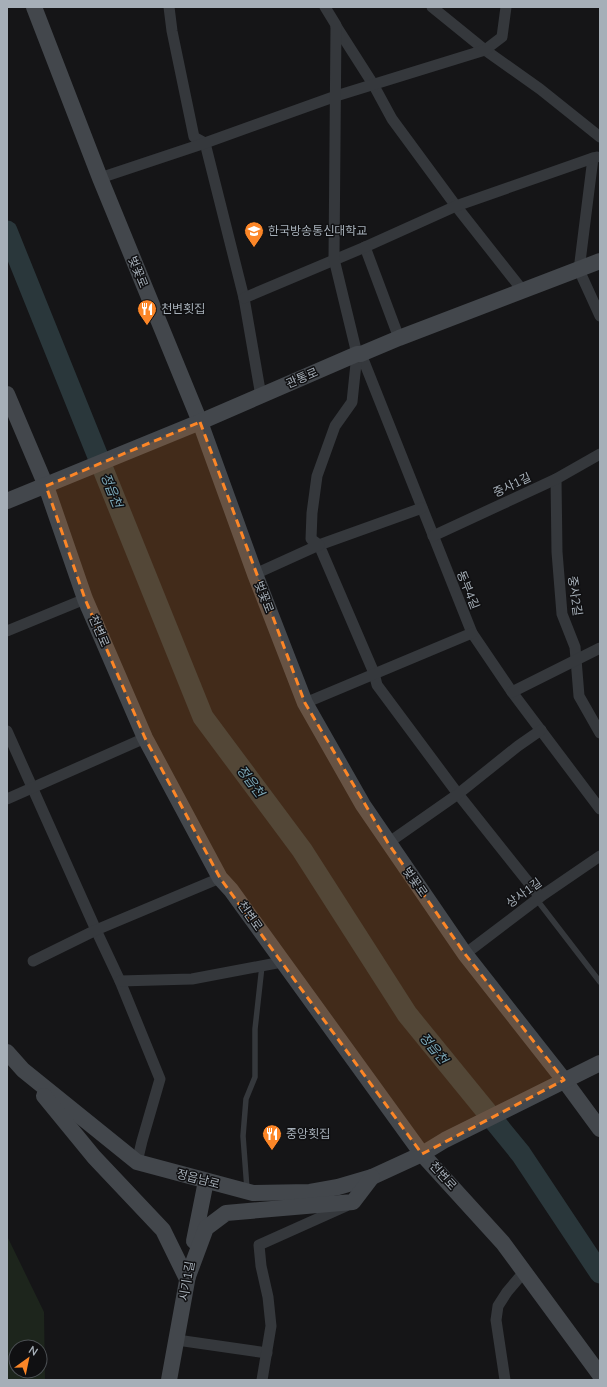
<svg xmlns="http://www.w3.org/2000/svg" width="607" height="1387" font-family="'Nunito Sans','Noto Sans KR',sans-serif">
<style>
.green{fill:#1d251c;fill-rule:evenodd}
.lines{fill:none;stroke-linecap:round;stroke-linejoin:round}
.river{stroke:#2a373b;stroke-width:21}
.lane{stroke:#35383c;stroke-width:5.5}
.street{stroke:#35383c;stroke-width:11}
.secondary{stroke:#43474c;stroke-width:16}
.marked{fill:#fc8627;fill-opacity:0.2;stroke:#fc8627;stroke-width:3;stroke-dasharray:8 5;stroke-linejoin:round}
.labels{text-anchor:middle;stroke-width:3;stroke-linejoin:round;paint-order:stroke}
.poi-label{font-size:12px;fill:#a6afb8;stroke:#101012;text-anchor:start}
.street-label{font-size:12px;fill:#a6afb8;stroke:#101012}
.water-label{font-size:13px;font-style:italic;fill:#7ba6b5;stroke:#101012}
</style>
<rect width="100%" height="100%" fill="#151517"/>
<path class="green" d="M7,1236L44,1312L45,1380H7ZM16,1347H40V1371H16Z"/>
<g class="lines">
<path class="river" d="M7,231L203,717L302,850L407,1014L521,1154L600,1273"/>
<g class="lane">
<path d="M537,900L600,982"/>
<path d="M247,1189L243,1136L246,1099L255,1077V1029L262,966"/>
</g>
<g class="street">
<path d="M169,7L172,31L194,137L205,143L244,298L261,396"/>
<path d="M432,7L485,50L540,89L600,137"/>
<path d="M336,26L373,84L392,119L456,206L523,291"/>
<path d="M597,157L593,158L579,270L600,316"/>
<path d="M100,178L205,143L336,96L485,50L502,37L506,7"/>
<path d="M365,247L399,338"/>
<path d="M244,298L365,247L456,206L593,158"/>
<path d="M361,354L472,633L512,692L600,809"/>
<path d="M556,479L557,552L562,614L575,647L579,696L600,733"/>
<path d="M422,508L319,545L374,673L377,685L458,794L540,897"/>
<path d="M433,536L556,479L600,454"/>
<path d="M255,574L319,545L311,539L312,513L317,476L335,426L352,402L357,354L334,259L336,25L325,7"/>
<path d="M7,631L85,599"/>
<path d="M512,692L600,648"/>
<path d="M305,703L472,633"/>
<path d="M7,731L96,930L120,981L160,1079L142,1141L137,1162"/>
<path d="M7,799L145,738"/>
<path d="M388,843L458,794L518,746L541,730"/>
<path d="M465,954L540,897L600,856"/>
<path d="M33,961L96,930L220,878"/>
<path d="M120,981L192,979L282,962"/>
<path d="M177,1340L267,1353"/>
<path d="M262,1380L271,1326L268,1297L261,1266L259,1245L346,1206"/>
<path d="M505,1380L496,1320L498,1306L507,1292L524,1272"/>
</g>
<g class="secondary">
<path d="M34,7L100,178L200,422L255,574L305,703L363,805L465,954L564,1080L600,1129"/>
<path d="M7,394L46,486L85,599L145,738L220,878L231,890L422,1154L503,1243L600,1375"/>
<path d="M7,501L200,422L357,354H361L399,338L600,261"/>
<path d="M7,1052L23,1070L137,1162L253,1193L310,1192L338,1187L372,1177L422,1154L445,1140L600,1063"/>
<path d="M44,1096L94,1157L163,1230L187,1279"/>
<path d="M194,1241L206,1181"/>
<path d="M187,1279L206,1228L226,1213L353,1202L372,1177"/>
<path d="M169,1380L189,1270"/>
</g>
</g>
<path class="marked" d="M200,422L305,703L388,843L465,954L564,1080L422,1154L220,878L145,738L85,599L46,486Z"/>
<defs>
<symbol id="university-pin" viewBox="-11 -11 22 30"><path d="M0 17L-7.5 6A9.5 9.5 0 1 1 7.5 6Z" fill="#fc8627" stroke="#101012"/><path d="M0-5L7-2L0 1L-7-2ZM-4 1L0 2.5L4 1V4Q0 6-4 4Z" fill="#fff"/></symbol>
<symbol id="restaurant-pin" viewBox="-11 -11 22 30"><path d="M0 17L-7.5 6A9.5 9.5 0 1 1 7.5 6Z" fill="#fc8627" stroke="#101012"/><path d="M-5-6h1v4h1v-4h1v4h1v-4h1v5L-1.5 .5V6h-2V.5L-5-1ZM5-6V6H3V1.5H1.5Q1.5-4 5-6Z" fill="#fff"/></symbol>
</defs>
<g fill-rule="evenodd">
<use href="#university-pin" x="243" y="220" width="22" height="30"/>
<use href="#restaurant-pin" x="136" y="298" width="22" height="30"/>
<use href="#restaurant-pin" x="261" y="1123" width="22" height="30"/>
</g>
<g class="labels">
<g class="poi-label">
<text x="268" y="235">한국방송통신대학교</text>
<text x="161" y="313">천변횟집</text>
<text x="286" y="1138">중앙횟집</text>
</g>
<g class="street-label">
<text transform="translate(138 272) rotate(68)" y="4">벚꽃로</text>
<text transform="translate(302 378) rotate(-23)" y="4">관통로</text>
<text transform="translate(512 485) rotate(-25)" y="4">중사1길</text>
<text transform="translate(468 590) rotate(68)" y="4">동부4길</text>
<text transform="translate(575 596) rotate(82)" y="4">중사2길</text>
<text transform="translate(264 597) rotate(69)" y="4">벚꽃로</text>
<text transform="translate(99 631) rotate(67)" y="4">천변로</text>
<text transform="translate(415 882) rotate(55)" y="4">벚꽃로</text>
<text transform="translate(524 893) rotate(-36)" y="4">상사1길</text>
<text transform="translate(250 916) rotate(55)" y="4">천변로</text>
<text transform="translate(443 1176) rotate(48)" y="4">천변로</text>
<text transform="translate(198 1179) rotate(15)" y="4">정읍남로</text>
<text transform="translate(187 1281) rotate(-80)" y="4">시기1길</text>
</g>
<g class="water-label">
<text transform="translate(112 490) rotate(68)" y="5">정읍천</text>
<text transform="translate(251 781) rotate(53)" y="5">정읍천</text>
<text transform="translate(434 1048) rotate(51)" y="5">정읍천</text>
</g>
</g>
<rect width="607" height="1387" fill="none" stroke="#a6afb8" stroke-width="16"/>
<g transform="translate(28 1359) rotate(33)"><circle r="19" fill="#101012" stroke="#4c5054"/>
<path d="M0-3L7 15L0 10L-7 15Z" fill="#fc8627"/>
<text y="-6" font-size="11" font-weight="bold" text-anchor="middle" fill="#a6afb8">N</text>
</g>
</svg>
